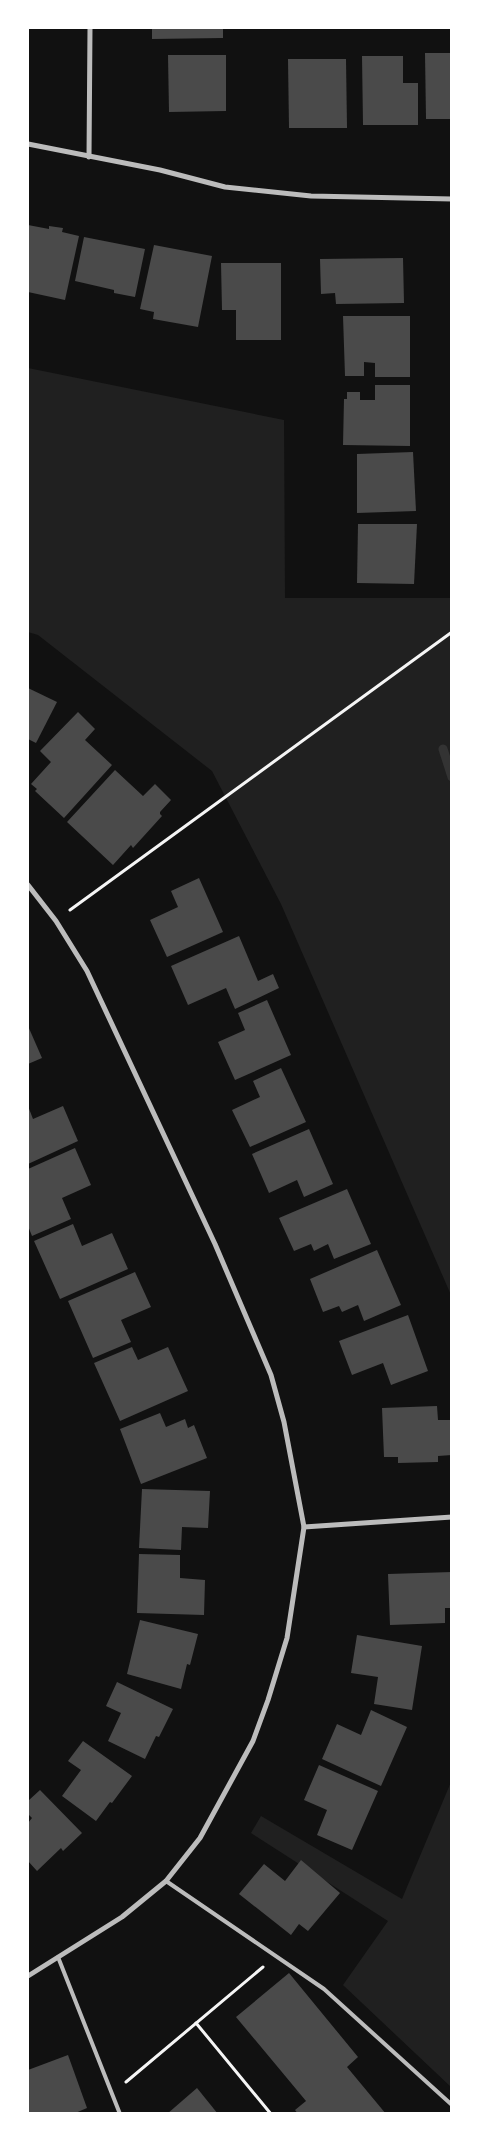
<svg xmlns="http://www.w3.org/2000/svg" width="479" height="2141" font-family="Figtree,sans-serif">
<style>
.green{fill:#202020}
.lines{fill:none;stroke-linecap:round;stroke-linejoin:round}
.stream{stroke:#333;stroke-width:9}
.building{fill:#4a4a4a}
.path{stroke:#f5f5f5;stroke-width:3}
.service{stroke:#bcbcbc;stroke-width:4}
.minor{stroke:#bcbcbc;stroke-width:5}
</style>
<rect width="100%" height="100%" fill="#111"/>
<g class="green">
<path d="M28,368L284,420L285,598H451V1295L281,904L212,771L38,635L28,632Z"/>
<path d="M451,1782V2087L343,1985L388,1921L251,1833L261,1816L402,1899Z"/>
</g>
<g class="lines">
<path class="stream" d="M443,749L452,777"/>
</g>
<g class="building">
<path d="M152,28H223V38L152,39Z"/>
<path d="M425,53H452V119H426Z"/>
<path d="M168,55H226V111L169,112Z"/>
<path d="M362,56H403V83H418V125H363Z"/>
<path d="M288,59H346L347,128H289Z"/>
<path d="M28,225L49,229V226L63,228L62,232L79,236L65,300L28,292Z"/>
<path d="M84,237L145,249L135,297L114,293V290L75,281Z"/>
<path d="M154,245L212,256L198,327L153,319L154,312L140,309Z"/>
<path d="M403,258L404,303L336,304L335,293L321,294L320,259Z"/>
<path d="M221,263H281V340H236V310H222Z"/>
<path d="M343,316H410V377H375V363L364,362V376H345Z"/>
<path d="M375,385H410V446L343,445L344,399H347V392H360V400H375Z"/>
<path d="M413,452L416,511L357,513V454Z"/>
<path d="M358,524H417L414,584L357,583Z"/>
<path d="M28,688L57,702L36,743L28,739Z"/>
<path d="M78,712L95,729L85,740L112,765L64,818L35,791L37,789L31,784L51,762L40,751Z"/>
<path d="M115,770L143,796L155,784L171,800L160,812V814L162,816L133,848L131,845L113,865L67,822Z"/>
<path d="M199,878L223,932L167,957L150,920L178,907L171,891Z"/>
<path d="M239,936L258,981L273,974L279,988L235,1009L226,988L188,1005L171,966Z"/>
<path d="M267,1000L291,1055L235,1080L218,1042L245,1030L238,1013Z"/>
<path d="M28,1026L42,1058L28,1064Z"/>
<path d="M281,1068L306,1122L250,1147L232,1110L260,1097L253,1081Z"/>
<path d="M28,1106L33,1119L63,1106L78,1141L28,1164Z"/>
<path d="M309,1129L333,1184L304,1197L297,1180L269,1193L252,1154Z"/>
<path d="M75,1148L91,1185L62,1198L71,1219L32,1236L28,1226V1169Z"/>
<path d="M347,1189L371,1244L334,1259L328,1244L314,1251L311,1244L294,1251L279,1218Z"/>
<path d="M73,1224L82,1246L112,1233L128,1269L60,1299L34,1241Z"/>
<path d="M377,1250L401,1305L364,1321L358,1305L342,1312L339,1306L323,1312L310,1279Z"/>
<path d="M135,1272L151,1307L121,1320L131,1342L93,1358L68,1301Z"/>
<path d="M408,1315L428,1371L391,1385L383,1363L352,1375L339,1341Z"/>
<path d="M132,1347L138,1360L168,1347L188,1391L120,1421L94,1363Z"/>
<path d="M437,1406L438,1420H452V1455L438,1456V1462L398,1463V1457H384L382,1408Z"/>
<path d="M160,1413L166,1427L185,1419L188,1428L194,1425L207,1458L141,1484L120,1429Z"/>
<path d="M142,1489L210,1491L208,1528L182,1527L181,1550L139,1548Z"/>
<path d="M139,1554L180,1555V1578L205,1580L204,1615L137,1613Z"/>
<path d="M452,1572V1608H445V1623L390,1625L388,1574Z"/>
<path d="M140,1620L198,1634L190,1665L187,1664L181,1689L127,1674Z"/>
<path d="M357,1635L422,1646L412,1710L374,1704L378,1677L351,1673Z"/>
<path d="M117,1682L173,1709L159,1737L156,1736L145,1759L108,1741L121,1713L106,1706Z"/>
<path d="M371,1710L407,1727L381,1786L322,1759L337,1724L361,1735Z"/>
<path d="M83,1741L132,1776L112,1803L110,1802L96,1821L62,1796L81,1770L68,1761Z"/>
<path d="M319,1765L378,1791L352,1850L317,1835L327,1810L304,1800Z"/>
<path d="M40,1790L82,1833L63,1851L61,1848L37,1871L28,1861V1823L32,1818L28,1814V1801Z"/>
<path d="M301,1860L340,1893L308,1931L299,1924L291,1935L239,1894L264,1864L285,1881Z"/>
<path d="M289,1973L358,2057L347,2067L386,2114H298L295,2110L306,2101L236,2017Z"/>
<path d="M68,2055L87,2108L73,2114H28V2070Z"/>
<path d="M197,2088L218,2114H167Z"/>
</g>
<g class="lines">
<g class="path">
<path d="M70,910L452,632"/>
<path d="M196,2023L271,2114"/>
<path d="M126,2082L263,1967"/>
</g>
<g class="service">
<path d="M166,1881L324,1989L452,2105"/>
<path d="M58,1957L120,2114"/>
</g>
<g class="minor">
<path d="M28,144L160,170L225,187L311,196L452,199"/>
<path d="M89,157L90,28"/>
<path d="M28,885L56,921L87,971L215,1244L271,1375L284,1422L304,1527L287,1638L268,1700L253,1741L200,1838L166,1881L122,1917L28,1976"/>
<path d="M304,1527L452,1517"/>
</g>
</g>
<rect width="479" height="2141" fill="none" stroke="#ffffff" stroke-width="58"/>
</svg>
